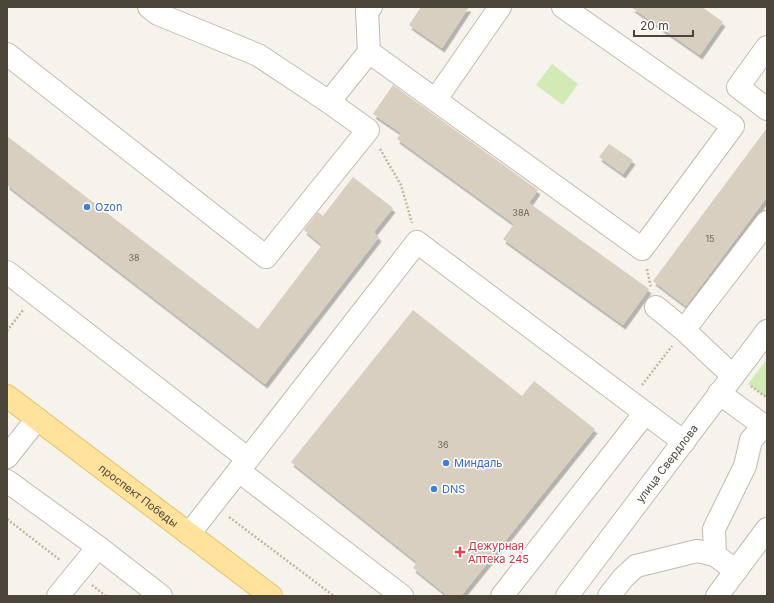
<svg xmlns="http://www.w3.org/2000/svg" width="774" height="603" font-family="Inter,sans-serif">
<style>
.green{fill:#d2eab5}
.building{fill:#d8cfc1;filter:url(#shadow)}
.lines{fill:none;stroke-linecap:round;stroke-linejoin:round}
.minor-casing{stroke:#c2bbae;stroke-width:24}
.major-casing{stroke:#e6c16a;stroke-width:24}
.path{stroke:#c4b79f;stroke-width:2.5;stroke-dasharray:2 2;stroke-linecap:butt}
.minor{stroke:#fff;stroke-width:22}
.major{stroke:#ffe39c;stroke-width:22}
.shop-dot{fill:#3f7fe0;stroke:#fff;stroke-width:1.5}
.health-dot{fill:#e0444e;stroke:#fff;stroke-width:1.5}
.labels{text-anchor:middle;stroke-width:3;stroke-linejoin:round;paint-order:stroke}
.number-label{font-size:9px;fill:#6e675b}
.shop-label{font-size:11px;fill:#366cbe;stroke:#fff;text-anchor:start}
.street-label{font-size:11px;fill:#4b4439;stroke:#fff}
.health-label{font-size:11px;fill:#be3a42;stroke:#fff;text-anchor:start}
</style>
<defs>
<filter id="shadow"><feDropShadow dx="2.5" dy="4.5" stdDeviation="0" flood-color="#0004"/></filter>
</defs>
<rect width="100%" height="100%" fill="#f6f3ec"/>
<g class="green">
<path d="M552,64L578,84L563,105L536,85Z"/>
<path d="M767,359V398L748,384Z"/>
</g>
<g class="building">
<path d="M421,7H469L442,48L409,25Z"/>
<path d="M631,7H702L723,22L700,55Z"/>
<path d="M393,85L538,190L529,203L649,289L623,325L503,239L514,224L397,139L401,133L373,114Z"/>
<path d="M767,128V197L686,306L653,281Z"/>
<path d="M7,136L258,329L322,245L304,230L318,212L323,216L353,177L393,208L374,232L379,237L265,384L7,185Z"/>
<path d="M609,144L633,160L623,174L599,157Z"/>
<path d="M413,310L522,396L534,381L595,429L461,596H448L413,568L417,562L291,462Z"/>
</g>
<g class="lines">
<defs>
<g id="minor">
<path d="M149,7L158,14L258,55L329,102"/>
<path d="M767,47L738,87L767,109"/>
<path d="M369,52L642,249L733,126L563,7"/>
<path d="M7,54L266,257L368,130L329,102L369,52L367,11L371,7"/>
<path d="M436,99L500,7"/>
<path d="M7,272L248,459L417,242L684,442"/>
<path d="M656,307L684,330L733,376"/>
<path d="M684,330L767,222"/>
<path d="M719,393L767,428"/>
<path d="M7,457L37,419"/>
<path d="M239,471L402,596"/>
<path d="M7,481L98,547L161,596"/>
<path d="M189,534L247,460"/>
<path d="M736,571L715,555L714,529L745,466L751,440L764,426"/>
<path d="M58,596L98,547"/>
<path d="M502,596L645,413"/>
<path id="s1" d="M567,596L767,331"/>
<path d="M609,596L623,578L636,566L697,551L715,555"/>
<path d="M717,596L767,529"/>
</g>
<g id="major">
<path id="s2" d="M7,396L271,596"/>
</g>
</defs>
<use href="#minor" class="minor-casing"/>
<use href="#major" class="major-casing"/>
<g class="path">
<path d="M380,149L401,185L412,223"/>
<path d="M647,269L651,288"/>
<path d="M7,331L23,310"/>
<path d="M642,385L672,346"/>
<path d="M751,386L767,398"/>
<path d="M229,517L334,596"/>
<path d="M7,519L60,560"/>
<path d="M92,585L106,596"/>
</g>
<use href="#minor" class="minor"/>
<use href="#major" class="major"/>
</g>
<g class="shop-dot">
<circle cx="87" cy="207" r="4"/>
<circle cx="446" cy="463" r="4"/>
<circle cx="434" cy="489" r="4"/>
</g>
<path class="health-dot" d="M458 546h4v4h4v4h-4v4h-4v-4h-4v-4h4z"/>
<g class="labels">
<g class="number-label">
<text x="521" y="216">38А</text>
<text x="710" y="242">15</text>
<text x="134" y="261">38</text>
<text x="443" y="448">36</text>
</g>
<g class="shop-label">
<text x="95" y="211">Ozon</text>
<text x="454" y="467">Миндаль</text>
<text x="442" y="493">DNS</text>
</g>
<g class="street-label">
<text dy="4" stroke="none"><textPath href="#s1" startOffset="166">улица Свердлова</textPath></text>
<text dy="4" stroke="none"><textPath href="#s2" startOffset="165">проспект Победы</textPath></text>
</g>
<g class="health-label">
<text x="468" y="550">Дежурная<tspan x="468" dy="13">Аптека 245</tspan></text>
</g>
</g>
<rect width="774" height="603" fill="none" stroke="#4b4439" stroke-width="16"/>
<path d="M634 30v6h59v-6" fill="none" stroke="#4b4439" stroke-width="2"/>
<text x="640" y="30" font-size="12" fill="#4b4439" stroke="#ffffff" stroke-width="3" paint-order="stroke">20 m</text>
</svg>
